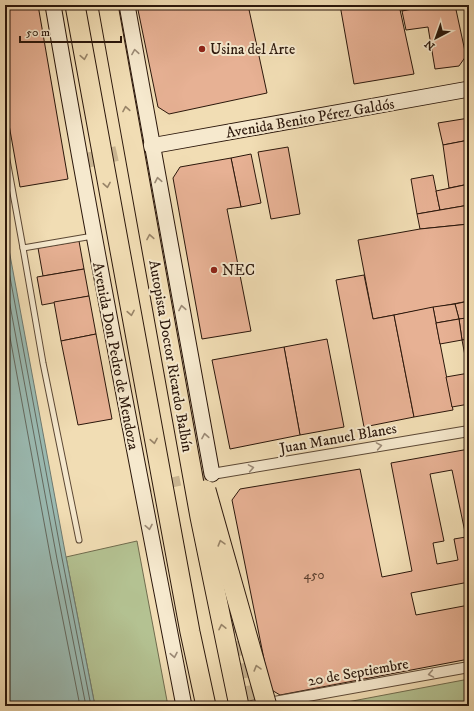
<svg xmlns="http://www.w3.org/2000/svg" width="474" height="711" font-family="'IM FELL DW Pica',serif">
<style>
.green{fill:#b4c292;stroke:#706c4e}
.water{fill:#9bbbb3;stroke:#6e7970}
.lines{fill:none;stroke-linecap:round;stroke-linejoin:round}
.shore{stroke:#63695f;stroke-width:1}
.building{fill:#e7b194;stroke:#2b170b;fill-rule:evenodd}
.minor-tunnel{stroke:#c9b592;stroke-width:10;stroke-dasharray:10 5;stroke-linecap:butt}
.secondary-tunnel{stroke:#c9b592;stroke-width:15;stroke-dasharray:15 8;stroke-linecap:butt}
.service-casing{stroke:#5c4835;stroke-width:7}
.minor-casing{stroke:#5c4835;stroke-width:12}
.secondary-casing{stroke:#2b170b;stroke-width:17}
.service{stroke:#f6e9ce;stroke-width:5}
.minor{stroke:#f6e9ce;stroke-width:10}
.secondary{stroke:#f6e9ce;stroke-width:15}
.motorway-bridge-casing{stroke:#2b170b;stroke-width:21;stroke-linecap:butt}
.motorway-bridge{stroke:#f1ddb4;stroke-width:19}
.oneway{stroke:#9b8a76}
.oneway2{stroke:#988468}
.poi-dot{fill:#8f2418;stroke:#f6e9ce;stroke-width:1.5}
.labels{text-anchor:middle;stroke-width:4;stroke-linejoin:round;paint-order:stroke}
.number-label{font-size:13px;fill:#5a3e2d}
.poi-label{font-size:15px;fill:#2b170b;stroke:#f6e9ce;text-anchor:start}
.street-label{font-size:15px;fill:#2b170b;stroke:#f6e9ce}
</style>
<rect width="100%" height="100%" fill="#f1ddb4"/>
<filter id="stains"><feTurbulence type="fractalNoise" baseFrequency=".005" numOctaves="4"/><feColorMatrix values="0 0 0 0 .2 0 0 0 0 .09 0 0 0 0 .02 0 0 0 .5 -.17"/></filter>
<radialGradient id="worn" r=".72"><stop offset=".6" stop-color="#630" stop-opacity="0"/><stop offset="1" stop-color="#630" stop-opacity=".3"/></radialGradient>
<g class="green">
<path d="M137,541L168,706H95L66,557Z"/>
<path d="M469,679V706H326Z"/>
</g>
<path class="water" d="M5,228L66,557L95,706H5Z"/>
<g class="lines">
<g class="shore">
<path d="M5,250L62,558L91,706"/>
<path d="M5,278L57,559L86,706"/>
<path d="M5,310L51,560L80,706"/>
</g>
</g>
<g class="building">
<path d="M5,5H38L68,179L20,187L5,102Z"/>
<path d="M137,5H248L267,93L169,114L158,107Z"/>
<path d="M340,5H399L414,74L354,84Z"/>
<path d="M400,5H434L402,11Z"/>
<path d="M434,5H455L466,56L459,66L435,69L428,27L406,30L402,11Z"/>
<path d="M469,118V140L443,145L438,123Z"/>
<path d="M469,140V184L449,188L443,145Z"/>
<path d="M288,147L300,214L271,219L258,152Z"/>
<path d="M251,154L261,203L241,207L231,158Z"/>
<path d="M231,158L241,207L227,209L251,331L202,339L173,178L180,167Z"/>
<path d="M433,175L440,210L417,214L411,179Z"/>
<path d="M469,184V205L440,210L436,191Z"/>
<path d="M469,205V224L420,229L417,214Z"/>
<path d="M469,224V301L373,319L358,240L420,229Z"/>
<path d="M79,241L84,269L43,276L38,248Z"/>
<path d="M84,269L89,296L42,305L37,277Z"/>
<path d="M364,275L373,319L394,315L414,417L364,427L336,280Z"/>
<path d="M89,296L96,334L61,341L54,302Z"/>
<path d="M469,301V318L459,319L455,304Z"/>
<path d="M455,304L459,319L436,323L433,307Z"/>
<path d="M433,307L453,410L414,417L394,315Z"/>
<path d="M466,318H469V335Z"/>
<path d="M466,318L469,339L462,340L459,319Z"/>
<path d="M459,319L462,340L440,344L436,323Z"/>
<path d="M96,334L112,419L78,425L61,341Z"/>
<path d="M327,339L344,427L300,435L284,347Z"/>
<path d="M469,339V360L466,361L462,340Z"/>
<path d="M284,347L300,435L230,449L212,360Z"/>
<path d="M469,373V404L452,407L446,377Z"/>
<path d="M469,449V582L411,593L416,615L469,605V659L280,695L270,689L232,500L240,489L360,469L382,577L412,571L391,463ZM452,470L466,537L454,539L458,560L437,564L433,543L444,541L430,474Z"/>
</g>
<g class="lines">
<path class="minor-tunnel" d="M141,489L212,474"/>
<g class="secondary-tunnel">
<path d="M80,162L145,147"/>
<path d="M235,618L250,706"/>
</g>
<defs>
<g id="service">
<path d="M5,149L23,248L93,236"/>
<path d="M23,248L43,363L79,540"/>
</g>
<g id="minor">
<path d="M212,474L469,431"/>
<path d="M252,706L469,667"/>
</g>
<g id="secondary">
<path d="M53,5C93,239 139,473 184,706"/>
<path d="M127,5C154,162 184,318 212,474"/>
<path d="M151,146L469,89"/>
</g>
</defs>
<use href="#service" class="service-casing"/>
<use href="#minor" class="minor-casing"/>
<use href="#secondary" class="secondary-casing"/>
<use href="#service" class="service"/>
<use href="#minor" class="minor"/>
<use href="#secondary" class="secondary"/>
<defs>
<g id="motorway-bridge">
<path d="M75,5L164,491L190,632L206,706"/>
<path d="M108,5L200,517L239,706"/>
<path d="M206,490L267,706"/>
</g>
</defs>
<use href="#motorway-bridge" class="motorway-bridge-casing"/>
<use href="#motorway-bridge" class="motorway-bridge"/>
</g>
<defs><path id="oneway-chevron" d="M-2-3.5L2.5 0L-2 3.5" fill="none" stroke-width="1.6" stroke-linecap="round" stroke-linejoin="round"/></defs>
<g class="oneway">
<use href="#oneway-chevron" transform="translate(135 52) rotate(-99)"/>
<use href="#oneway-chevron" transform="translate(158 180) rotate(-101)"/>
<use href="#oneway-chevron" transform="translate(182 308) rotate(-100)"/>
<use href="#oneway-chevron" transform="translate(205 436) rotate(-100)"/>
<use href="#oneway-chevron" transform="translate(379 446) rotate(-10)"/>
<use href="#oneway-chevron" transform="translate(251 468) rotate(-10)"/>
<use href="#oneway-chevron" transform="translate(149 527) rotate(79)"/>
<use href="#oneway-chevron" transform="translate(174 655) rotate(79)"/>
<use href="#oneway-chevron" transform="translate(431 674) rotate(170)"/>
</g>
<g class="oneway2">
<use href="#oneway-chevron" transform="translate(84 57) rotate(80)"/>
<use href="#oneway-chevron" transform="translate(126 109) rotate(-100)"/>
<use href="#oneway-chevron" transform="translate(107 185) rotate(80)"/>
<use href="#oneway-chevron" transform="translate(150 237) rotate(-100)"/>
<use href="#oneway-chevron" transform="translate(131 313) rotate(80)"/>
<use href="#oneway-chevron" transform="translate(154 441) rotate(80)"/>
<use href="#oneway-chevron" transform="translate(221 543) rotate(-106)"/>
<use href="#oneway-chevron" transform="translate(222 627) rotate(-102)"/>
<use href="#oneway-chevron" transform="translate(257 668) rotate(-106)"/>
</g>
<g class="poi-dot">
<circle cx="202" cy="49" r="4"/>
<circle cx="214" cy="270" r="4"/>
</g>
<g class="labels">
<g class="number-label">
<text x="314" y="579">450</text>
</g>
<g class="poi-label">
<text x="210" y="54">Usina del Arte</text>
<text x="222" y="275">NEC</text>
</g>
<g class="street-label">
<text transform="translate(310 118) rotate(-10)" y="5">Avenida Benito Pérez Galdós</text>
<text transform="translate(116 356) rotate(79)" y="5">Avenida Don Pedro de Mendoza</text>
<text transform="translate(171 356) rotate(80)" y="5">Autopista Doctor Ricardo Balbín</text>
<text transform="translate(338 438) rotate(-10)" y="5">Juan Manuel Blanes</text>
<text transform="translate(358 672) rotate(-10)" y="5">20 de Septiembre</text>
</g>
</g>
<rect width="474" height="711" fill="none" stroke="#f1ddb4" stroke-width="20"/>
<rect x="6" y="6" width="462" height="699" fill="none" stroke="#2b170b" stroke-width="2"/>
<rect x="10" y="10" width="454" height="691" fill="none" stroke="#2b170b"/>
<g transform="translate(436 38) rotate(221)" stroke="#f6e9ce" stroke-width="3" paint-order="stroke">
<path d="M0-3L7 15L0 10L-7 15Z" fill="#2b170b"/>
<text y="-6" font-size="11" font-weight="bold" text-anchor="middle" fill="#2b170b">N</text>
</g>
<path d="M20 36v6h101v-6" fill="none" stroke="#2b170b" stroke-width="2"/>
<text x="26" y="36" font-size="12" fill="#2b170b" stroke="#f6e9ce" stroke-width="3" paint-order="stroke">50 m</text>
<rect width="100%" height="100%" filter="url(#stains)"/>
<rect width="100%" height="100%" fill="url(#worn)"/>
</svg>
